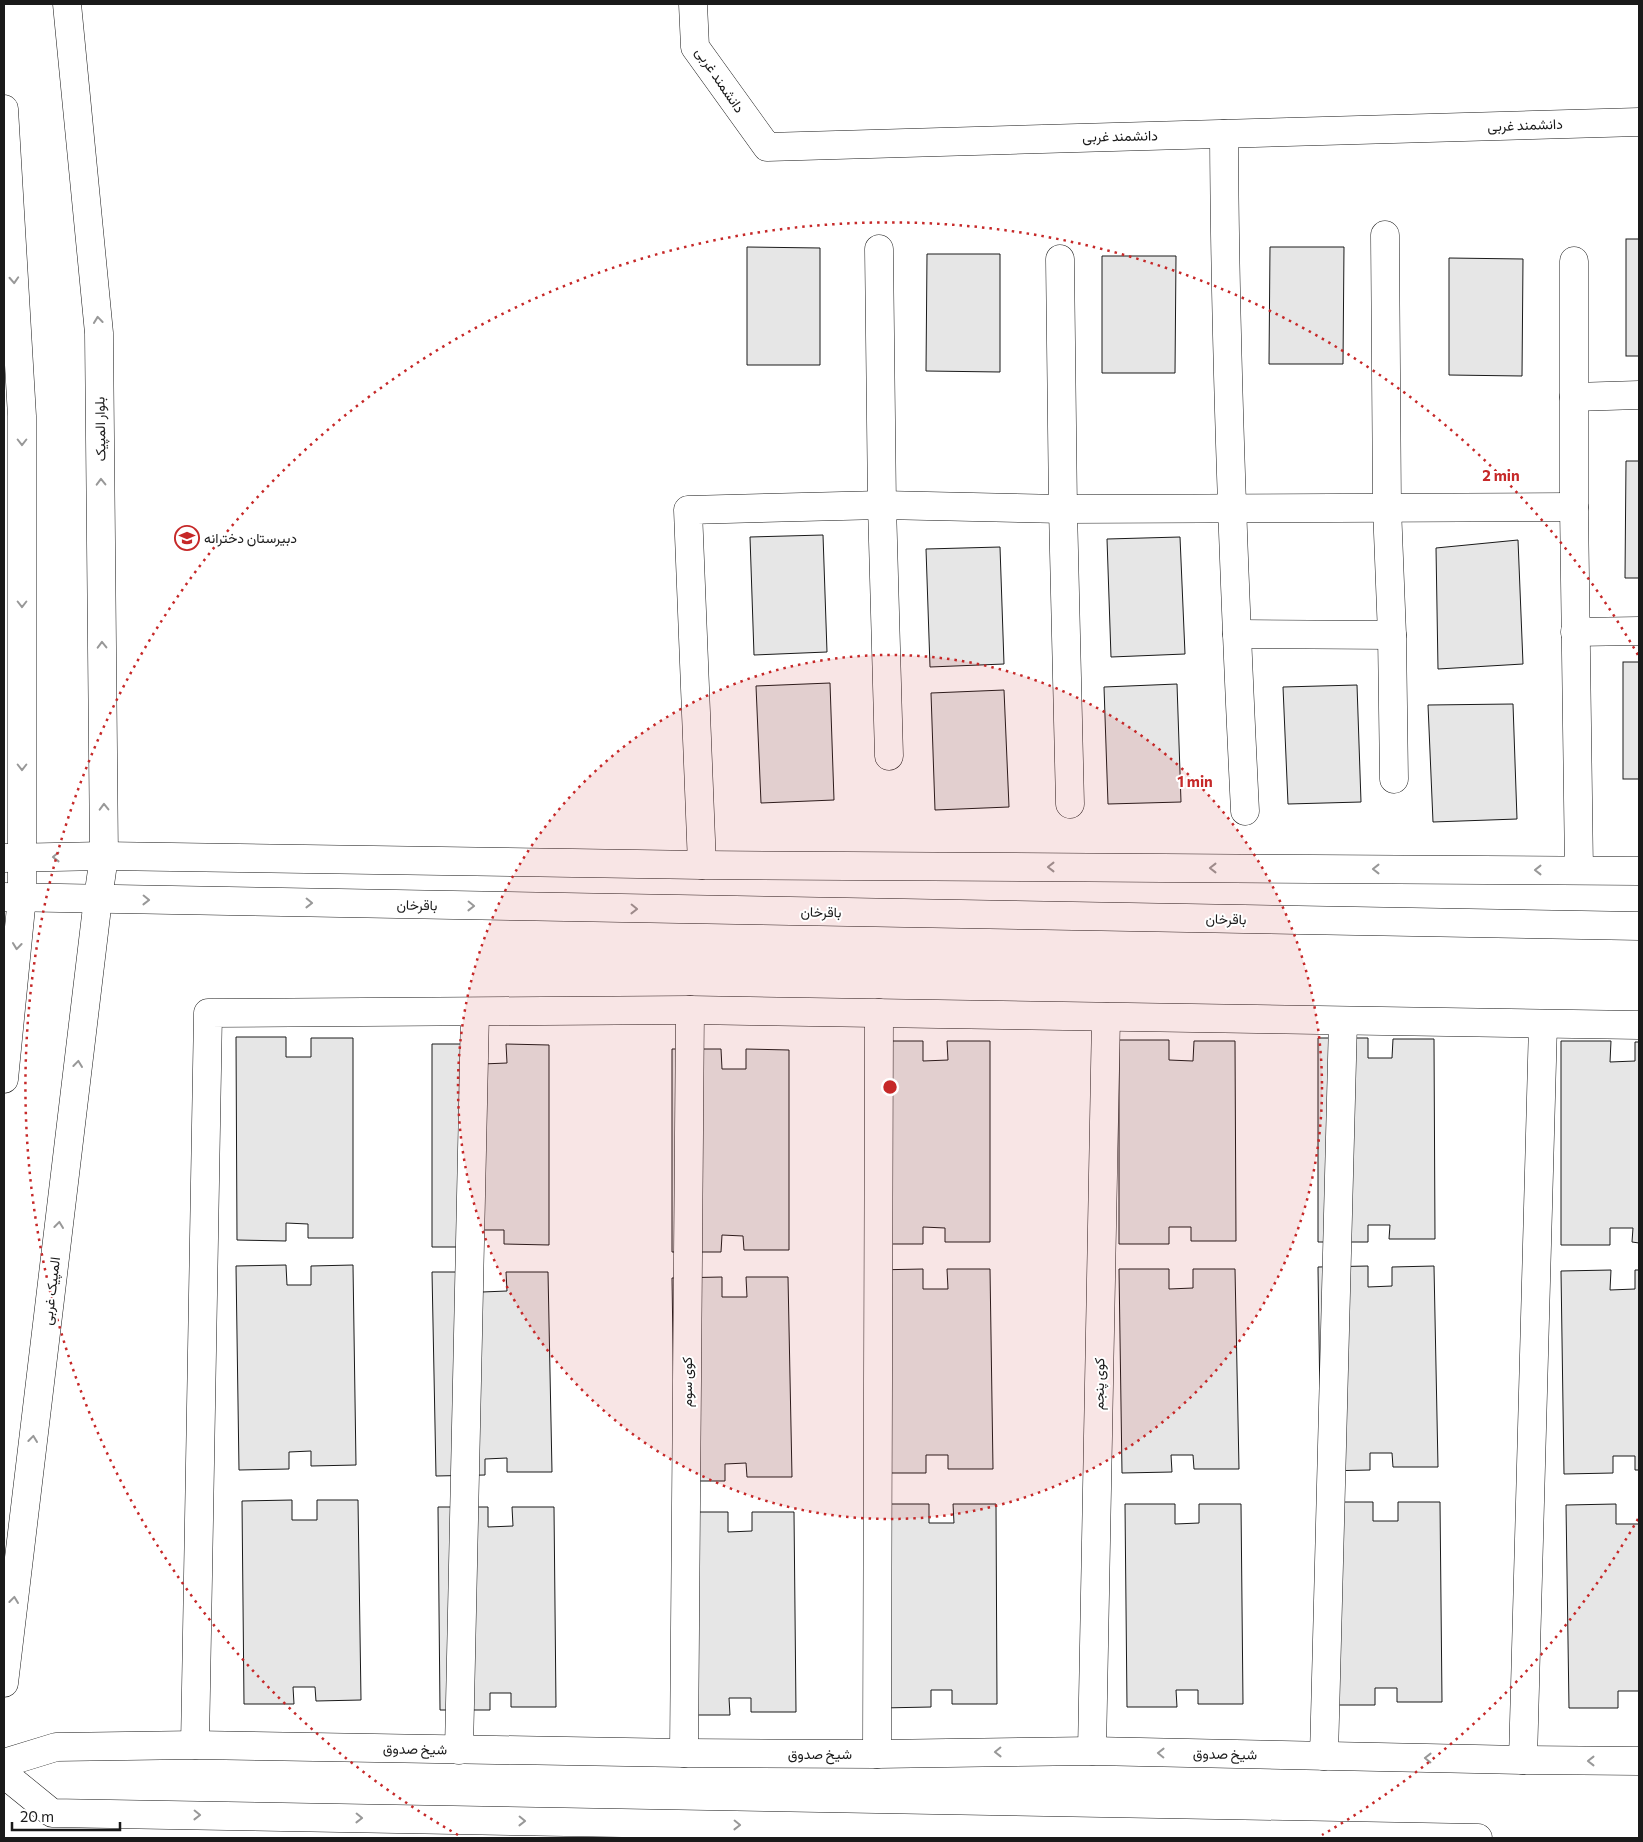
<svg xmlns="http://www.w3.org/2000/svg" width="1643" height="1842" font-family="Commissioner,Vazirmatn,sans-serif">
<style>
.building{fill:#e6e6e6;stroke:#1a1a1a}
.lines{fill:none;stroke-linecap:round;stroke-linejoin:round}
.street-casing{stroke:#1a1a1a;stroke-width:29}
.secondary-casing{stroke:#1a1a1a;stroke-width:29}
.street{stroke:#fff;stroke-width:28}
.secondary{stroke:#fff;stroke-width:28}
.oneway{stroke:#989898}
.ring{fill:none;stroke:#c62828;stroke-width:2.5;stroke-dasharray:2.5 5}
.labels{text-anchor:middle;stroke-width:4;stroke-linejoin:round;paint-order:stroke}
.street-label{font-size:14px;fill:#1a1a1a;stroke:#fff}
.poi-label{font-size:14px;fill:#1a1a1a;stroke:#fff;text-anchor:start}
.centre{fill:#c62828;stroke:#fff;stroke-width:2.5}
.ring-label{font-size:15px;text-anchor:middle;font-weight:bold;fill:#c62828;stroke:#fff;stroke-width:4;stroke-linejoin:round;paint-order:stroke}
</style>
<rect width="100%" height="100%" fill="#fff"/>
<g class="building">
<rect x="1626" y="239" width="13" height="117"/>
<path d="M747,247L820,248V365H747Z"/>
<path d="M1270,247H1344L1343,364H1269Z"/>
<path d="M927,254H1000V372L926,371Z"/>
<path d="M1102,256H1176L1175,373H1102Z"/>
<path d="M1449,258L1523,259L1522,376L1449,375Z"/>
<path d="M1626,461H1639V578H1625Z"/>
<path d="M823,535L827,652L754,655L750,537Z"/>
<path d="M1180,537L1185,654L1111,657L1107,539Z"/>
<path d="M1518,540L1523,664L1438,669L1436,548Z"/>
<path d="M1000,547L1004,664L930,667L926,549Z"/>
<rect x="1623" y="662" width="16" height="117"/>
<path d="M830,683L834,800L761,803L756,686Z"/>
<path d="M1177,684L1181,802L1108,804L1104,687Z"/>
<path d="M1357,685L1361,802L1288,804L1283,687Z"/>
<path d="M1004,690L1009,807L935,810L931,693Z"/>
<path d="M1513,704L1517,819L1433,822L1428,705Z"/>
<path d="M236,1037H286V1057H311V1038H353V1238H308V1224L286,1223V1241L237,1240Z"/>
<path d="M1318,1038H1368V1058H1392L1393,1039H1434L1435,1239H1389L1390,1225H1368V1242H1318Z"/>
<path d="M1119,1040H1169V1060L1193,1061L1194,1041H1235L1236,1241H1191V1227H1169V1244H1119Z"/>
<path d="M873,1041H923V1061L948,1060L947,1041H990V1242H945V1228L923,1227V1244H873Z"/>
<path d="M1561,1041H1611L1610,1062L1635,1061V1042H1639V1243L1632,1242L1633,1228H1610V1245H1561Z"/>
<path d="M432,1044H482V1064L507,1063L506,1044L549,1045V1245L504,1244V1230H482V1247H432Z"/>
<path d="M672,1049H721L722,1069H746V1049L789,1050V1250H744L743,1236L722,1235L721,1252H672Z"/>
<path d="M286,1265L287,1285H311V1266L353,1265L356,1465L311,1466V1451L289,1452V1469L239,1470L236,1266Z"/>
<path d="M1368,1266V1287L1392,1286V1267L1434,1266L1438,1467H1393L1392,1453H1370V1470L1321,1471L1318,1267Z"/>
<path d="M923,1269V1289H948L947,1269H990L993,1469H948V1455H926V1473H877L873,1270Z"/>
<path d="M1119,1269H1169V1289L1193,1288V1269H1235L1239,1469H1194L1193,1455H1171L1172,1472L1122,1473Z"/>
<path d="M1611,1270L1610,1290L1635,1289V1270H1639V1470H1635V1456H1613V1473L1564,1474L1561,1271Z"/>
<path d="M432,1272H482V1292L507,1291L506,1272H548L552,1472H507V1458L485,1459V1475L436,1476Z"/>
<path d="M722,1277V1297H747L746,1277H788L792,1477H747L746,1463L725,1464V1481H675L672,1278Z"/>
<path d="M292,1500V1520H317V1500H358L361,1700L316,1701L315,1687H293L294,1704H244L242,1501Z"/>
<path d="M1324,1502H1373V1521H1398V1502H1440L1442,1702H1397V1688H1375V1705H1326Z"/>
<path d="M879,1504H929V1523H954L953,1504H996L997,1704H952V1690H931V1707L881,1708Z"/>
<path d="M1125,1504H1175V1524L1199,1523V1504H1241L1243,1704H1198V1690H1176L1177,1707H1127Z"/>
<path d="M1616,1504V1524H1639V1691H1618V1708H1569L1566,1505Z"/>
<path d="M438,1507H488V1527L513,1526L512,1507H554L556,1707H511V1693H490V1710H440Z"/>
<path d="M678,1512H728V1532L752,1531V1512H794L796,1712H751V1698H729L730,1715H680Z"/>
</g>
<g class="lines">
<defs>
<g id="street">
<path d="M693,4L695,47L767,147L1639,122"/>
<path d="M1224,134C1225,359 1234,585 1245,811"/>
<path d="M879,249L882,505L889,756"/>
<path d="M1060,259L1063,509L1070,804"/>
<path d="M1574,261V507L1579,870"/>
<path d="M1574,397L1639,395"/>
<path d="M1575,632L1639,631"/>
<path d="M1237,634L1392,635L1387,507L1385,235"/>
<path d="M1392,635L1394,779"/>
<path d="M702,865L688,510L882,505L1063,509L1574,507"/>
<path d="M195,1745L208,1013L690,1010L1639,1025"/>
<path d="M459,1750L475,1012"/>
<path d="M1092,1751L1106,1017"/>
<path d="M684,1753L690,1010"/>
<path d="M877,1754L879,1013"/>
<path d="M1324,1756L1343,1021"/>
<path d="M1523,1760L1543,1024"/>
<path d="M4,1763L56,1747L195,1745L684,1753L877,1754L1092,1751L1523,1760L1639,1761"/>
<path d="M4,1774L52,1813L1478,1838"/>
</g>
<g id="secondary">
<path d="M4,109L22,416V897L4,1079"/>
<path d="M4,858L104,856L702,865L1639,871"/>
<path d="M4,897L1639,926"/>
<path d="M4,1683L98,899L104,856L99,333L67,4"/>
</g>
</defs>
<use href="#street" class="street-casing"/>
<use href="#secondary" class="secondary-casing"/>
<use href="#street" class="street"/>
<use href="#secondary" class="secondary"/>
</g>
<defs><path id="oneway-chevron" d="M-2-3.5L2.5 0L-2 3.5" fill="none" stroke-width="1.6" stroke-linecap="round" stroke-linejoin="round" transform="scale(1.25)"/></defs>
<g class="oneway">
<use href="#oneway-chevron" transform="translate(14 280) rotate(87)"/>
<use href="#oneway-chevron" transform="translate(98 320) rotate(-96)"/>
<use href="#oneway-chevron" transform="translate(22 442) rotate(90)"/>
<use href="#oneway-chevron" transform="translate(101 482) rotate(-91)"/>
<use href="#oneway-chevron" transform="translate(22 604) rotate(90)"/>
<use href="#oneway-chevron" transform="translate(102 645) rotate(-91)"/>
<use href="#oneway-chevron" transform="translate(22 767) rotate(90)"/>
<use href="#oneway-chevron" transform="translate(104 807) rotate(-91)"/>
<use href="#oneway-chevron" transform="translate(56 857) rotate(179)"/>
<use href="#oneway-chevron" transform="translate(1051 867) rotate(-180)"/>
<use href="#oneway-chevron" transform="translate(1213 868) rotate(-180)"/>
<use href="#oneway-chevron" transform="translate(1376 869) rotate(-180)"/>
<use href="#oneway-chevron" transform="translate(1538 870) rotate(-180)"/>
<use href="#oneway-chevron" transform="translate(146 900) rotate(1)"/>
<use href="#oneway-chevron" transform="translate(309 903) rotate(1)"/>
<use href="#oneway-chevron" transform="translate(471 906) rotate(1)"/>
<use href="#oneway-chevron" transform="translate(634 909) rotate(1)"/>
<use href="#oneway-chevron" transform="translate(17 946) rotate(96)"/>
<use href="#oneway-chevron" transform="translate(78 1064) rotate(-83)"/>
<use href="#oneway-chevron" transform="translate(59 1225) rotate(-83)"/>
<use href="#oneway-chevron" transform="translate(33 1439) rotate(-83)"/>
<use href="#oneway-chevron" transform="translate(14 1600) rotate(-83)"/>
<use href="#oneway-chevron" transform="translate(998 1752) rotate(179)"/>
<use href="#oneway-chevron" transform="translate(1161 1753) rotate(-179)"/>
<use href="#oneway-chevron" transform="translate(1428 1758) rotate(-179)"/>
<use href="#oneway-chevron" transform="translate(1591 1761) rotate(-180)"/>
<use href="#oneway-chevron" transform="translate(197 1815) rotate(1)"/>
<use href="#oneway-chevron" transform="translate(359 1818) rotate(1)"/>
<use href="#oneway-chevron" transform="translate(522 1821) rotate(1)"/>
<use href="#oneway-chevron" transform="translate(737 1825) rotate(1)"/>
</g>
<circle cx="890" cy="1087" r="432" fill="#c62828" fill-opacity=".12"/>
<g class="ring">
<circle cx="890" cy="1087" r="432"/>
<path d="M1638 1519A864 864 0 0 1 1322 1835M458 1835A864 864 0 1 1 1638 655"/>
</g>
<defs>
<symbol id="school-ring" viewBox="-11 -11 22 22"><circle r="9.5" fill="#fff" stroke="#c62828" stroke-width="1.5"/><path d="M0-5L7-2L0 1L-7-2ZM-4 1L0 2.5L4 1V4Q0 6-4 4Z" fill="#c62828"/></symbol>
</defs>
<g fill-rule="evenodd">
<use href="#school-ring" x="173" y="524" width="28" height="28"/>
</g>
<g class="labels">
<g class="street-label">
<text transform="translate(720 80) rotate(56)" y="5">دانشمند غربی</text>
<text transform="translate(1525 125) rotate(-2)" y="5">دانشمند غربی</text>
<text transform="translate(1120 136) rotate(-1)" y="5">دانشمند غربی</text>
<text transform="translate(100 429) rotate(-91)" y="5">بلوار المپیک</text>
<text transform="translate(417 905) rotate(1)" y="5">باقرخان</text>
<text transform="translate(821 912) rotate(1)" y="5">باقرخان</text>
<text transform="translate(1226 919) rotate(1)" y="5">باقرخان</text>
<text transform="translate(51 1291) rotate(-83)" y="5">المپیک غربی</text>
<text transform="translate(687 1382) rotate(-90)" y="5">کوی سوم</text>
<text transform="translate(1099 1384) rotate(-89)" y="5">کوی پنجم</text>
<text transform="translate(415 1749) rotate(1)" y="5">شیخ صدوق</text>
<text x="820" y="1759">شیخ صدوق</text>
<text transform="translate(1225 1754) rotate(1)" y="5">شیخ صدوق</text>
</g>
<g class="poi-label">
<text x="204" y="543">دبیرستان دخترانه</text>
</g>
</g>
<circle cx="890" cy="1087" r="8" class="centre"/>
<g class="ring-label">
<text x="1501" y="481">2 min</text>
<text x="1195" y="787">1 min</text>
</g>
<rect width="1643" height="1842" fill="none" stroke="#1a1a1a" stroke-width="10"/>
<path d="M12 1822v8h108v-8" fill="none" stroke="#1a1a1a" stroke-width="2.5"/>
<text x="20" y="1822" font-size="15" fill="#1a1a1a" stroke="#ffffff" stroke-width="4" paint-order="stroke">20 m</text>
</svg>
